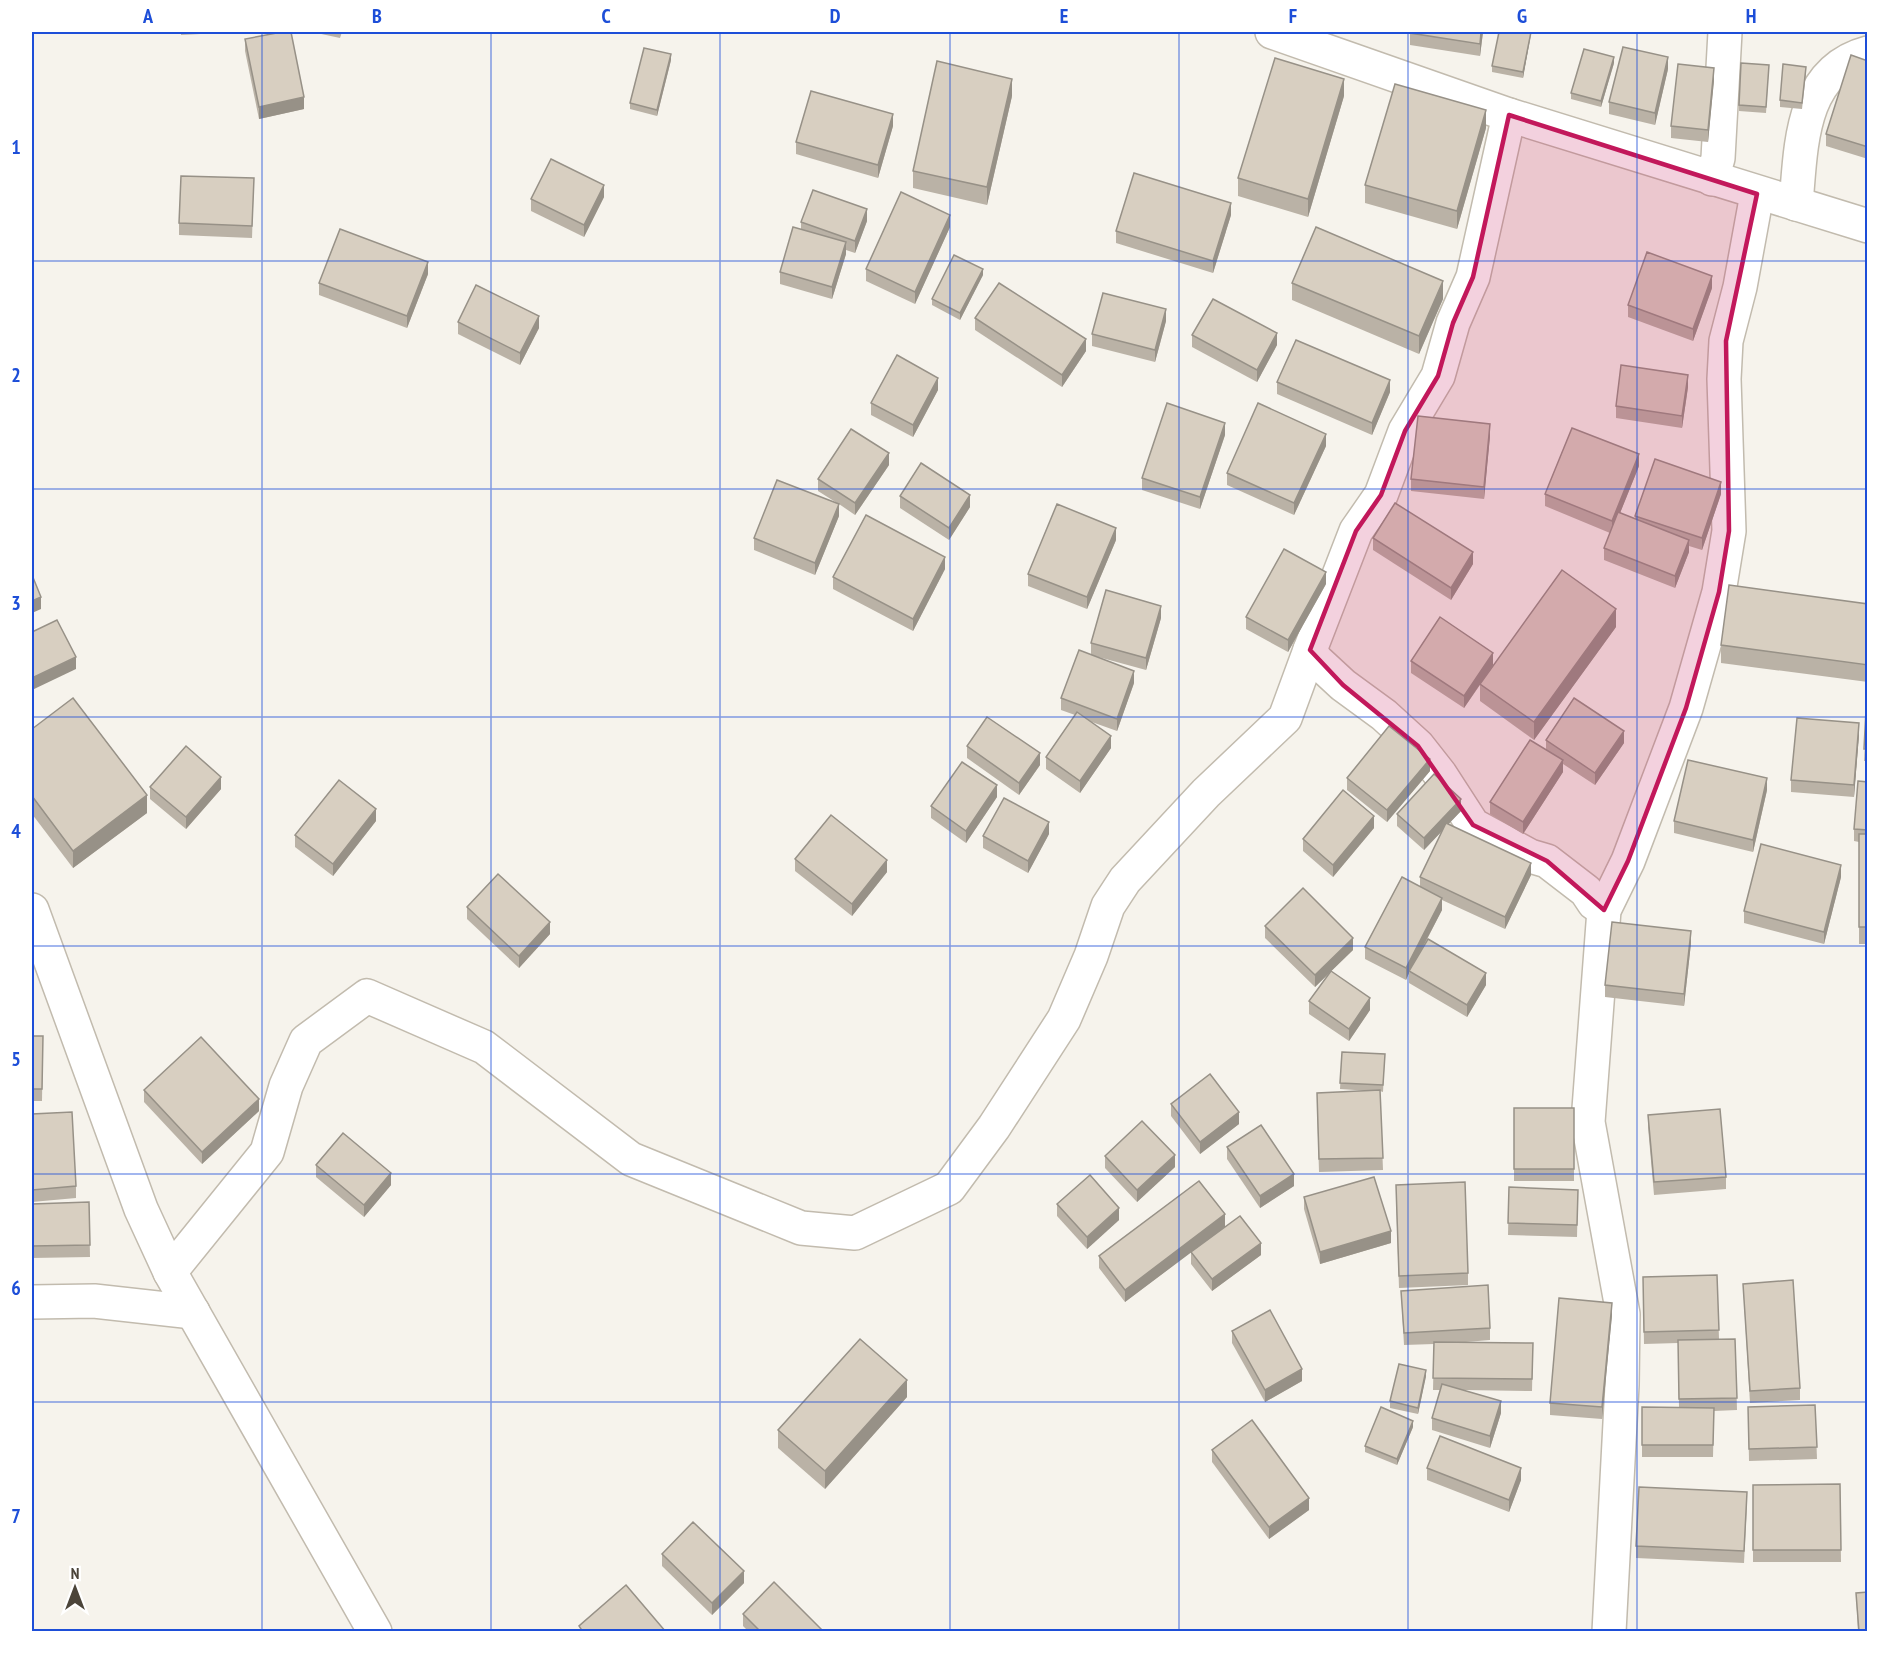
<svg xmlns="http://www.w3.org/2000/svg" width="1899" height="1663" font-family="'PT Sans Narrow',sans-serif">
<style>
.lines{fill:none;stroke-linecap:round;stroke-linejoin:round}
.minor-casing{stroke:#c2bbae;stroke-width:36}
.minor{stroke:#fff;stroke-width:33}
.wall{fill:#bab2a6}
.shaded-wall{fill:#979187}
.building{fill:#d8cfc1;stroke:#979187;stroke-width:1.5}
.marked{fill:#c2185b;fill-opacity:0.2;stroke:#c2185b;stroke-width:4.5;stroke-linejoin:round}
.grid{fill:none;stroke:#1d4ed8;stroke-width:1.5;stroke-opacity:0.55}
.neatline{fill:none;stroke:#1d4ed8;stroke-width:2}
.grid-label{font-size:20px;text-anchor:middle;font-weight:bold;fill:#1d4ed8}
</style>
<rect width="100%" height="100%" fill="#f6f3ec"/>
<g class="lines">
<defs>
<g id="minor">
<path d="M1272,32L1509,115L1868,226"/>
<path d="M1509,115L1473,277L1453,323L1438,376L1405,431L1381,495L1356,531L1310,650L1316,660L1343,685L1384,715L1418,746L1440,774L1473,825L1530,856L1547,861L1586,891L1594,903L1604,910"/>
<path d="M1712,179L1718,158L1725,32"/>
<path d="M1796,204C1801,147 1800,71 1868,53"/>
<path d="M32,910L141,1209L170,1272L375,1632"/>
<path d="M170,1272L267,1152L286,1086L306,1041L367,996L484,1047L631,1159L801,1228L855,1233L949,1188L994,1127L1064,1019L1091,956L1108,906L1125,880L1206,793L1285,718L1310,650"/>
<path d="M32,1302L94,1301L193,1312"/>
<path d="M1609,1632L1622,1385L1623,1314L1588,1122L1604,910L1628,861L1686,708L1719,592L1729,531L1724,379L1726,341L1740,287L1757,194"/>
</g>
</defs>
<use href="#minor" class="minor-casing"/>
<use href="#minor" class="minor"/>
</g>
<g class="wall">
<path d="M181,32H220V33L181,35Z"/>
<path d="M312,32H342L340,38Z"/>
<path d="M1410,32H1483L1480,56L1410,45Z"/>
<path d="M1531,32L1523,78L1492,72V66Z"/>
<path d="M245,39L304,109L259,119L245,51Z"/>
<path d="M671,60L657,116L630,109V103Z"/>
<path d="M1868,61V159L1826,146V134Z"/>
<path d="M1614,63L1601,107L1571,99V93Z"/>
<path d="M1769,65L1766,113L1739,111V105Z"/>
<path d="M1668,69L1655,125L1609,114V102Z"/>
<path d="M1806,73L1802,109L1780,107V100Z"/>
<path d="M1714,80L1708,142L1671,138V126Z"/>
<path d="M1012,96L987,205L913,188V171Z"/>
<path d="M1344,96L1308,217L1238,196V178Z"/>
<path d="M893,126L878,178L796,154V142Z"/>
<path d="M1486,128L1457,229L1365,203V185Z"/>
<path d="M254,178L252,238L179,235V223Z"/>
<path d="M604,197L584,237L531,211V199Z"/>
<path d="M1231,215L1213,273L1116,243V231Z"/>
<path d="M867,221L855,253L846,250V254L832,299L780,284V272L801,229V222Z"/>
<path d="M950,227L915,304L866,281V269Z"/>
<path d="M428,274L407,328L319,295V283Z"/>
<path d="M983,275L960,320L932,305V299Z"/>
<path d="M1292,283L1443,299L1419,354L1292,300Z"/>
<path d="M1712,288L1693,341L1628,317V305Z"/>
<path d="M975,318L1086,351L1062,387L975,330Z"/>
<path d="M1166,321L1155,362L1092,346V334Z"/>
<path d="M458,322L539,328L520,365L458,334Z"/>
<path d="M1192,335L1277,345L1257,382L1192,347Z"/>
<path d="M1277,382L1390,392L1372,435L1277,394Z"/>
<path d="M1688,387L1682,428L1616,418V406Z"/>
<path d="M938,390L913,437L871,415V403Z"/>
<path d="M1225,435L1200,509L1142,490V478Z"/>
<path d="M1490,436L1484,499L1411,491V479Z"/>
<path d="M1326,446L1294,515L1227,485V473Z"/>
<path d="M889,465L855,515L839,504V516L815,575L754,550V538L837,503L818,491V479Z"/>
<path d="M1639,466L1620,513L1635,519V516L1721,494L1702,550L1689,546V552L1675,588L1604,560V548L1610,533L1545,506V494Z"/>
<path d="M900,496L970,507L949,540L900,508Z"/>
<path d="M1373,538L1473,564L1451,600L1373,550Z"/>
<path d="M1116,540L1087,609L1028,586V574Z"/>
<path d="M945,569L913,631L833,589V577Z"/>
<path d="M1326,584L1288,652L1246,629V617Z"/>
<path d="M1868,604V682L1721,663V645Z"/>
<path d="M1161,618L1146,670L1091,655V643Z"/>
<path d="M1616,627L1534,740L1480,701V685L1464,708L1411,673V661L1493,665Z"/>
<path d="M1134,683L1117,731L1089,721L1111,748L1080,793L1046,769V757L1075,715L1061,710V698Z"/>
<path d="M1868,690V761H1864Z"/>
<path d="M32,729L147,813L73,868L32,814Z"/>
<path d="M1859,735L1854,797L1791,792V780Z"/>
<path d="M1546,740L1624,743L1595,785L1563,764V772L1523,834L1490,814V802L1546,750Z"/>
<path d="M967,746L1040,765L1019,795L967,758Z"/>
<path d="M1430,771L1387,822L1347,790V778Z"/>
<path d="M1868,782V944H1859V842L1854,841V829Z"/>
<path d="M150,787L221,789L186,829L150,799Z"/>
<path d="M1767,790L1753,852L1674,833V821Z"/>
<path d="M997,797L966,843L931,818V806Z"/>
<path d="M1461,811L1448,824L1531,875L1505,929L1442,900V910L1418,957L1486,985L1467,1017L1409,983V973L1406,980L1365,959V947L1420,887V877L1442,831L1424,850L1397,826V814Z"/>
<path d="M376,821L333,876L295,847V835Z"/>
<path d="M1374,828L1333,877L1303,851V839Z"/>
<path d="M1049,834L1028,873L983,848V836Z"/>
<path d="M795,859L887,872L852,916L795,871Z"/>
<path d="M1841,877L1824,944L1744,923V911Z"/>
<path d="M467,907L550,934L519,968L467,919Z"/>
<path d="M1265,926L1353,950L1331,971L1370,1010L1349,1041L1309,1014V1001L1330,972L1315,987L1265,938Z"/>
<path d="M1691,943L1684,1006L1605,997V985Z"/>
<path d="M32,1036H43L42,1101H32Z"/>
<path d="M1342,1052L1385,1054L1383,1092L1380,1091L1383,1170L1319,1172L1317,1105L1370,1091L1340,1089Z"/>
<path d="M144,1090L259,1111L202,1164L144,1102Z"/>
<path d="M1171,1104L1239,1124L1200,1154L1171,1116Z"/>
<rect x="1514" y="1108" width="60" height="73"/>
<path d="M32,1114L76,1186V1198L32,1202Z"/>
<path d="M1648,1115L1726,1177V1189L1654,1195L1648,1127Z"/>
<path d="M1227,1147L1294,1186L1260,1208L1227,1159Z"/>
<path d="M1105,1156L1175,1167L1137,1202L1105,1168Z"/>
<path d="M316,1165L391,1185L364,1217L316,1177Z"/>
<path d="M1509,1187L1578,1190L1577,1237L1508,1235Z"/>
<path d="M1304,1197L1391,1243L1320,1264L1304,1209Z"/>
<path d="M1396,1197L1468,1273V1285L1399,1288Z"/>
<path d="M89,1202L90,1257L32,1258V1204Z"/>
<path d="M1057,1204L1119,1220L1087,1249L1057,1216Z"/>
<path d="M1225,1227L1201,1245L1261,1255L1212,1291L1191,1264V1252L1125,1302L1099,1268V1256Z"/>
<path d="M1717,1275L1719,1339H1735L1737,1410L1714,1411L1713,1457H1642V1407H1679L1678,1343L1644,1344L1643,1289Z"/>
<path d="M1743,1284L1800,1388V1400L1750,1403Z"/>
<path d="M1401,1291L1490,1328V1340L1454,1343H1533L1532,1391L1464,1390L1501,1413L1490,1448L1432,1430V1418L1440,1390H1433L1434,1344L1404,1345Z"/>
<path d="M1612,1315L1602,1419L1550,1415V1403Z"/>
<path d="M1232,1331L1302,1381L1265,1402L1232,1343Z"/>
<path d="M1426,1376L1418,1414L1390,1408V1401Z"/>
<path d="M907,1397L825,1489L778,1448V1430Z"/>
<path d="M1815,1405L1817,1459L1749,1461L1748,1407Z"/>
<path d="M1413,1427L1397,1465L1365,1452V1446Z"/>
<path d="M1212,1450L1309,1510L1269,1539L1212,1462Z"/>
<path d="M1427,1468L1521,1480L1509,1512L1427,1480Z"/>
<path d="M1840,1484L1841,1562H1753V1485Z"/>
<path d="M1747,1504L1744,1563L1636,1558V1546Z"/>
<path d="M662,1554L744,1583L712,1615L662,1566Z"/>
<path d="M1856,1593L1868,1632H1858Z"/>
<path d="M743,1614L824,1632H749L743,1626Z"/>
</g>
<g class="shaded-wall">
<path d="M1481,32H1483L1480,56V44Z"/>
<path d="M1531,32V34L1523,78V72Z"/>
<path d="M671,54V60L657,116V110Z"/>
<path d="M1614,57V63L1601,107V101Z"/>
<path d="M1668,57V69L1655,125V113Z"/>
<path d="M1714,68V80L1708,142V130Z"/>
<path d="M1012,79V96L987,205V187Z"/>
<path d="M1344,79V96L1308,217V199Z"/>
<path d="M304,97V109L259,119V107Z"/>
<path d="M1486,110V128L1457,229V211Z"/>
<path d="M893,114V126L878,178V165Z"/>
<path d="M604,185V197L584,237V225Z"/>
<path d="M1231,203V215L1213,273V261Z"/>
<path d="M867,209V221L855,253V241Z"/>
<path d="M950,215V227L915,304V292Z"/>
<path d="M846,242V254L832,299V287Z"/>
<path d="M428,262V274L407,328V316Z"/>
<path d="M983,269V275L960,320V313Z"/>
<path d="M1712,276V288L1693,341V329Z"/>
<path d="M1443,281V299L1419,354V336Z"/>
<path d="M1166,309V321L1155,362V350Z"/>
<path d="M539,316V328L520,365V353Z"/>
<path d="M1277,333V345L1257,382V370Z"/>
<path d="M1086,339V351L1062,387V375Z"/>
<path d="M1688,375V387L1682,428V416Z"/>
<path d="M938,378V390L913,437V425Z"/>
<path d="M1390,380V392L1372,435V423Z"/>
<path d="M1225,423V435L1200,509V497Z"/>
<path d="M1490,424V436L1484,499V487Z"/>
<path d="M1326,434V446L1294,515V503Z"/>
<path d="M889,453V465L855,515V503Z"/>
<path d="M1639,454V466L1612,533V521Z"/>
<path d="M1721,482V494L1702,550V538Z"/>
<path d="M970,495V507L949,540V528Z"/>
<path d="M839,504V516L815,575V563Z"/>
<path d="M1116,528V540L1087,609V597Z"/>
<path d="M1689,540V552L1675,588V576Z"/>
<path d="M1473,552V564L1451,600V588Z"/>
<path d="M945,557V569L913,631V619Z"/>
<path d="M1326,572V584L1288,652V640Z"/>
<path d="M41,597V609L32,613V601Z"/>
<path d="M1161,606V618L1146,670V658Z"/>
<path d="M1616,609V627L1534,740V722Z"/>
<path d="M1493,653V665L1464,708V696Z"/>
<path d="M76,657V669L32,690V678Z"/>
<path d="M1134,671V683L1117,731V719Z"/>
<path d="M1859,723V735L1854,797V785Z"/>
<path d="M1624,731V743L1595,785V773Z"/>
<path d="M1111,736V748L1080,793V781Z"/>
<path d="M1040,753V765L1019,795V783Z"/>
<path d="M1430,759V771L1387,822V810Z"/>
<path d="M1563,760V772L1523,834V822Z"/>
<path d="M221,777V789L186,829V817Z"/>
<path d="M1767,778V790L1753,852V840Z"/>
<path d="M997,785V797L966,843V831Z"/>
<path d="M147,795V813L73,868V851Z"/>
<path d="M1461,799V811L1424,850V838Z"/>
<path d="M376,809V821L333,876V864Z"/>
<path d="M1374,816V828L1333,877V865Z"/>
<path d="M1049,822V834L1028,873V861Z"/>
<path d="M887,860V872L852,916V904Z"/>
<path d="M1531,863V875L1505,929V917Z"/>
<path d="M1841,865V877L1824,944V932Z"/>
<path d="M1442,898V910L1410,971H1409V973L1406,980V968Z"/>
<path d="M550,922V934L519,968V956Z"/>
<path d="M1691,931V943L1684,1006V994Z"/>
<path d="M1353,938V950L1315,987V975Z"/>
<path d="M1486,973V985L1467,1017V1005Z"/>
<path d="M1370,998V1010L1349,1041V1029Z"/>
<path d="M259,1099V1111L202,1164V1152Z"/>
<path d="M1239,1112V1124L1200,1154V1142Z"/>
<path d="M1175,1155V1167L1137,1202V1190Z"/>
<path d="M391,1173V1185L364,1217V1205Z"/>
<path d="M1294,1174V1186L1260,1208V1196Z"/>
<path d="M1119,1208V1220L1087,1249V1237Z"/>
<path d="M1225,1214V1227L1125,1302V1290Z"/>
<path d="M1391,1231V1243L1320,1264V1252Z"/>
<path d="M1261,1243V1255L1212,1291V1279Z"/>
<path d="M1612,1303V1315L1602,1419V1407Z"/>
<path d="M1302,1369V1381L1265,1402V1390Z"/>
<path d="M1426,1370V1376L1418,1414V1408Z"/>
<path d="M907,1380V1397L825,1489V1471Z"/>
<path d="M1501,1401V1413L1490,1448V1436Z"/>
<path d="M1413,1421V1427L1397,1465V1459Z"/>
<path d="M1521,1468V1480L1509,1512V1500Z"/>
<path d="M1309,1498V1510L1269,1539V1527Z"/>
<path d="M744,1571V1583L712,1615V1603Z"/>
</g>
<g class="building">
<path d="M282,32H291L304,97L259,107L245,39Z"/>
<path d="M1410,32H1481L1480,44L1410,33Z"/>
<path d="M1499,32H1531L1523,72L1492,66Z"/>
<path d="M1623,47L1668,57L1655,113L1609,102Z"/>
<path d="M644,48L671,54L657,110L630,103Z"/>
<path d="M1584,49L1614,57L1601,101L1571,93Z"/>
<path d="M1851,55L1868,61V147L1826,134Z"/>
<path d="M1275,58L1344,79L1308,199L1238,178Z"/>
<path d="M937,61L1012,79L987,187L913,171Z"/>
<path d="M1741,63L1769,65L1766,107L1739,105Z"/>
<path d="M1678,64L1714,68L1708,130L1671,126Z"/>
<path d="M1783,64L1806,67L1802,103L1780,100Z"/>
<path d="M1395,84L1486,110L1457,211L1365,185Z"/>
<path d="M811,91L893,114L878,165L796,142Z"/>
<path d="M551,159L604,185L584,225L531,199Z"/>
<path d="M1134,173L1231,203L1213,261L1116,231Z"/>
<path d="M181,176L254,178L252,226L179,223Z"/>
<path d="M813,190L867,209L855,241L801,222Z"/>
<path d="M901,192L950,215L915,292L866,269Z"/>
<path d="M793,227L846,242L832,287L780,272Z"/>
<path d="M1316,227L1443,281L1419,336L1292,283Z"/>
<path d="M340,229L428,262L407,316L319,283Z"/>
<path d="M1647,252L1712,276L1693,329L1628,305Z"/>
<path d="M954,255L983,269L960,313L932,299Z"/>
<path d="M999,283L1086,339L1062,375L975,318Z"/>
<path d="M476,285L539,316L520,353L458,322Z"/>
<path d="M1103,293L1166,309L1155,350L1092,334Z"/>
<path d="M1213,299L1277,333L1257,370L1192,335Z"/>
<path d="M1296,340L1390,380L1372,423L1277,382Z"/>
<path d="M897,355L938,378L913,425L871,403Z"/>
<path d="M1621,365L1688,375L1682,416L1616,406Z"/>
<path d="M1167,403L1225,423L1200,497L1142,478Z"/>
<path d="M1258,403L1326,434L1294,503L1227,473Z"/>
<path d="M1418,416L1490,424L1484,487L1411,479Z"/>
<path d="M1572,428L1639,454L1612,521L1545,494Z"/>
<path d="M851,429L889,453L855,503L818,479Z"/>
<path d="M1655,459L1721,482L1702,538L1635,516Z"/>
<path d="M921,463L970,495L949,528L900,496Z"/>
<path d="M777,480L839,504L815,563L754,538Z"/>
<path d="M1395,503L1473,552L1451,588L1373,538Z"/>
<path d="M1057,504L1116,528L1087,597L1028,574Z"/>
<path d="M1618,512L1689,540L1675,576L1604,548Z"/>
<path d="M866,515L945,557L913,619L833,577Z"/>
<path d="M1284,549L1326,572L1288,640L1246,617Z"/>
<path d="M1562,570L1616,609L1534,722L1480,684Z"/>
<path d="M32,575L41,597L32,601Z"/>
<path d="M1729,585L1868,604V665L1721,645Z"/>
<path d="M1106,590L1161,606L1146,658L1091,643Z"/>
<path d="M1440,617L1493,653L1464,696L1411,661Z"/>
<path d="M57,620L76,657L32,678V632Z"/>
<path d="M1079,650L1134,671L1117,719L1061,698Z"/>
<path d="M1867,690H1868V749H1864Z"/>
<path d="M73,698L147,795L73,851L32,796V729Z"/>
<path d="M1574,698L1624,731L1595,773L1546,740Z"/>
<path d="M1077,712L1111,736L1080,781L1046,757Z"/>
<path d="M987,717L1040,753L1019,783L967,746Z"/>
<path d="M1797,718L1859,723L1854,785L1791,780Z"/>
<path d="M1389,726L1430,759L1387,810L1347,778Z"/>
<path d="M1530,740L1563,760L1523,822L1490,802Z"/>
<path d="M186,746L221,777L186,817L150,787Z"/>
<path d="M1688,760L1767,778L1753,840L1674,821Z"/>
<path d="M962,762L997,785L966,831L931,806Z"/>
<path d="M1434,774L1461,799L1424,838L1397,814Z"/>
<path d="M339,780L376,809L333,864L295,835Z"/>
<path d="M1858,781L1868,782V830L1854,829Z"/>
<path d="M1343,790L1374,816L1333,865L1303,839Z"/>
<path d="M1004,798L1049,822L1028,861L983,836Z"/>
<path d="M831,815L887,860L852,904L795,859Z"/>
<path d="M1446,823L1531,863L1505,917L1420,877Z"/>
<rect x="1859" y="834" width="9" height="93"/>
<path d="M1761,844L1841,865L1824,932L1744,911Z"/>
<path d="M498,874L550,922L519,956L467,907Z"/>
<path d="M1402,877L1442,898L1406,968L1365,947Z"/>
<path d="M1303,888L1353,938L1315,975L1265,926Z"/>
<path d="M1612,922L1691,931L1684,994L1605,985Z"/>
<path d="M1428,939L1486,973L1467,1005L1409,971Z"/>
<path d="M1331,971L1370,998L1349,1029L1309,1001Z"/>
<path d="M32,1036H43L42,1089H32Z"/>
<path d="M201,1037L259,1099L202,1152L144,1090Z"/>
<path d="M1342,1052L1385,1054L1383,1085L1340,1083Z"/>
<path d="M1210,1074L1239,1112L1200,1142L1171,1104Z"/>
<path d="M1380,1090L1383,1158L1319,1159L1317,1093Z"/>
<rect x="1514" y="1108" width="60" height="61"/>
<path d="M1720,1109L1726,1177L1654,1182L1648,1115Z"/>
<path d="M72,1112L76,1186L32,1190V1114Z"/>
<path d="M1142,1121L1175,1155L1137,1190L1105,1156Z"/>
<path d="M1261,1125L1294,1174L1260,1196L1227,1147Z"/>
<path d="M343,1133L391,1173L364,1205L316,1165Z"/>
<path d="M1090,1175L1119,1208L1087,1237L1057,1204Z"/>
<path d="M1374,1177L1391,1231L1320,1252L1304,1197Z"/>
<path d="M1199,1181L1225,1214L1125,1290L1099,1256Z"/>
<path d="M1465,1182L1468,1273L1399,1276L1396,1185Z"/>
<path d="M1509,1187L1578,1190L1577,1225L1508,1223Z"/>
<path d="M89,1202L90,1245L32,1246V1204Z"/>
<path d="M1240,1216L1261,1243L1212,1279L1191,1252Z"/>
<path d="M1717,1275L1719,1330L1644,1332L1643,1277Z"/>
<path d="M1793,1280L1800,1388L1750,1391L1743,1284Z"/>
<path d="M1488,1285L1490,1328L1404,1333L1401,1291Z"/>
<path d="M1559,1298L1612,1303L1602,1407L1550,1403Z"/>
<path d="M1270,1310L1302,1369L1265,1390L1232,1331Z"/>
<path d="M860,1339L907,1380L825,1471L778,1430Z"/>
<path d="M1735,1339L1737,1398L1679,1399L1678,1340Z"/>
<path d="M1434,1342L1533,1343L1532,1379L1433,1378Z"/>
<path d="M1399,1364L1426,1370L1418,1408L1390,1401Z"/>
<path d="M1442,1384L1501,1401L1490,1436L1432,1418Z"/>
<path d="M1815,1405L1817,1447L1749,1449L1748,1407Z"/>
<path d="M1381,1407L1413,1421L1397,1459L1365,1446Z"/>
<path d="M1642,1407L1714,1408L1713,1445H1642Z"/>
<path d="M1252,1420L1309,1498L1269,1527L1212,1450Z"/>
<path d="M1440,1436L1521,1468L1509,1500L1427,1468Z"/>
<path d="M1840,1484L1841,1550H1753V1485Z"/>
<path d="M1639,1487L1747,1492L1744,1551L1636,1546Z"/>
<path d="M693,1522L744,1571L712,1603L662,1554Z"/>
<path d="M774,1582L824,1632H761L743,1614Z"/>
<path d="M626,1585L666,1632H583L579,1626Z"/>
<path d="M1868,1592V1632H1859L1856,1593Z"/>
</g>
<path class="marked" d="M1509,115L1757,194L1726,341L1729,531L1719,592L1686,708L1628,861L1604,910L1547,861L1473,825L1418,746L1343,685L1310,650L1356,531L1381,495L1405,431L1438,376L1453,323L1473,277Z"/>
<path class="grid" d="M262,32V1632M491,32V1632M720,32V1632M950,32V1632M1179,32V1632M1408,32V1632M1637,32V1632M32,261H1868M32,489H1868M32,717H1868M32,946H1868M32,1174H1868M32,1402H1868"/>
<rect width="1899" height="1663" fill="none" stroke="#ffffff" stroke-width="66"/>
<g transform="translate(75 1588)" stroke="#ffffff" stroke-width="4.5" paint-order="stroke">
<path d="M0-4.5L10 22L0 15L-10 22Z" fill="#4b4439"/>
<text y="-9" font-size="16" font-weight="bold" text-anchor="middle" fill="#4b4439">N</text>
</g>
<rect x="33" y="33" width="1833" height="1597" class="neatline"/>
<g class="grid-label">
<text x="148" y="23">A</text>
<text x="377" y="23">B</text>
<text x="606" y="23">C</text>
<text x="835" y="23">D</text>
<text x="1064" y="23">E</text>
<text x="1293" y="23">F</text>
<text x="1522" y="23">G</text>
<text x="1751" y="23">H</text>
<text x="16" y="154">1</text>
<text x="16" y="382">2</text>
<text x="16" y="610">3</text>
<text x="16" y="838">4</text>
<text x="16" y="1066">5</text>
<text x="16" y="1295">6</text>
<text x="16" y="1523">7</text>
</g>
</svg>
